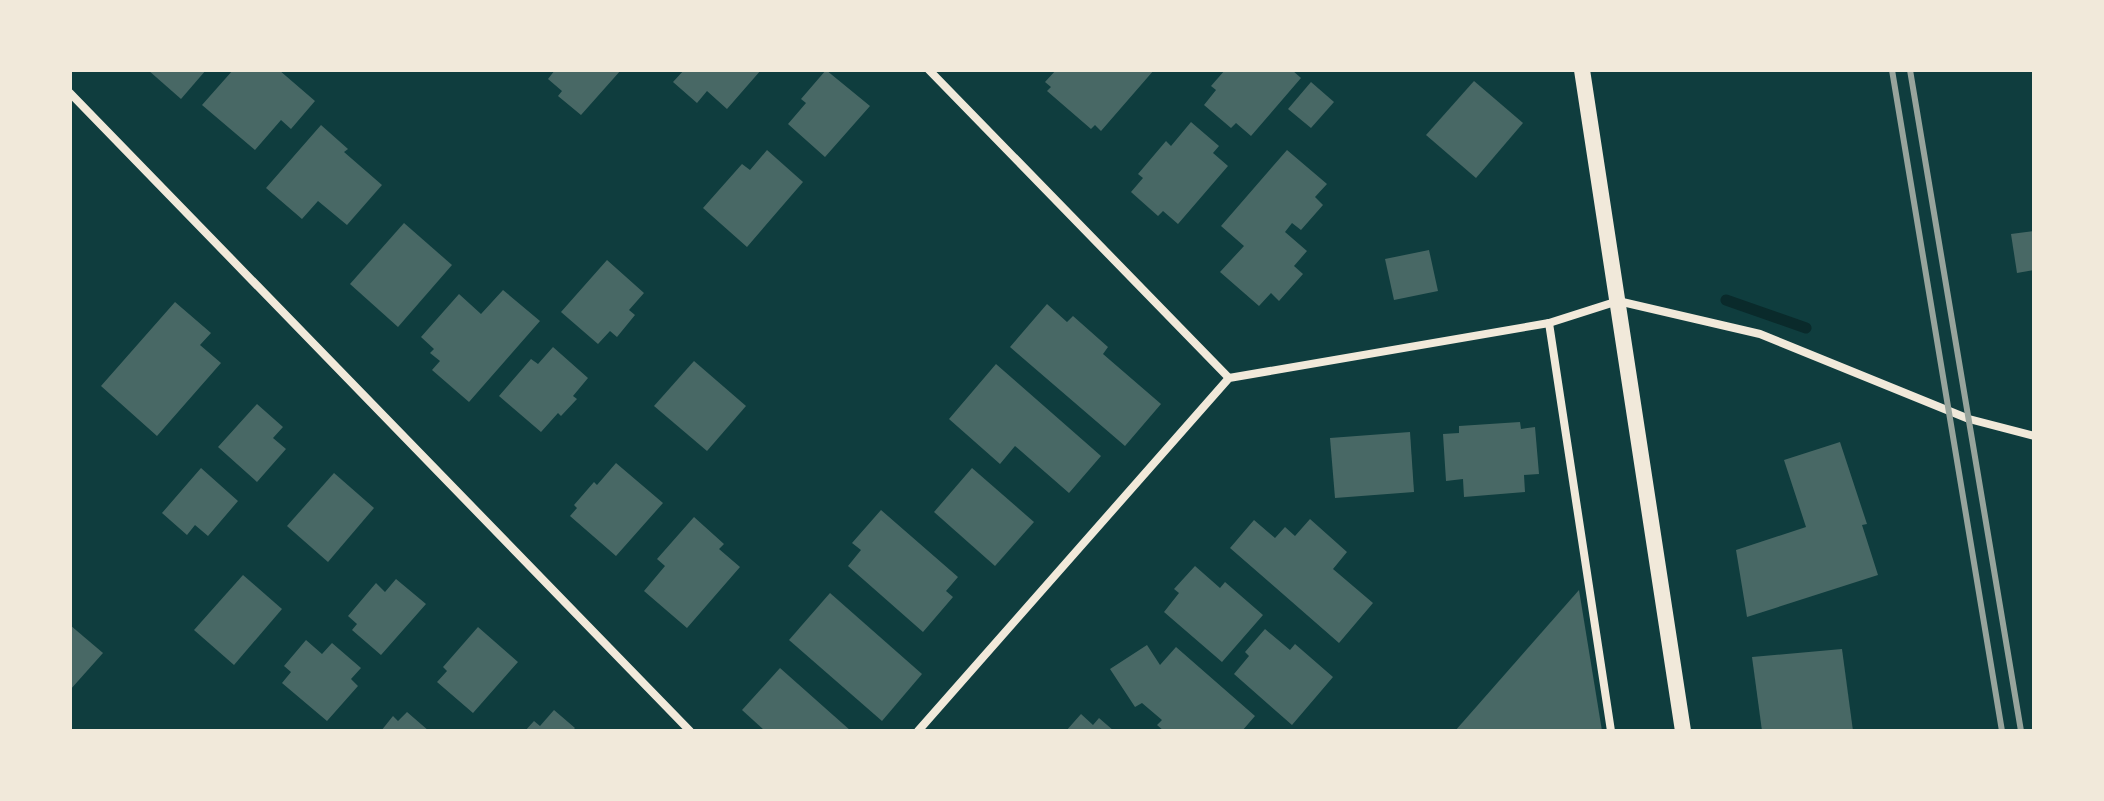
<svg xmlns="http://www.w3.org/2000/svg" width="2104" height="801" font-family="'Sofia Sans Condensed',sans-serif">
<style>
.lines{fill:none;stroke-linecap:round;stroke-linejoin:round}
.stream{stroke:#0a2a2b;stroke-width:11}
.building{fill:#486865}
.minor{stroke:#f1e9da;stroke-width:8}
.secondary{stroke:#f1e9da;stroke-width:16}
.rail{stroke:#97a49c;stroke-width:6}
</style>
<rect width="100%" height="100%" fill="#0f3d3e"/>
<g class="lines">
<path class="stream" d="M1726,300L1806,328"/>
</g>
<g class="building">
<path d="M148,70H206L181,99Z"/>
<path d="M233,70H279L315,101L291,129L281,120L255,150L202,105Z"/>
<path d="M555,70H621L581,115L558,96L562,91L548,79Z"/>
<path d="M684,70H761L727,109L707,91L697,103L673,82Z"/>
<path d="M826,70L870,106L825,157L788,124L806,103L801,99Z"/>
<path d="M1056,70H1154L1101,131L1095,125L1091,129L1047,91L1051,87L1045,82Z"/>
<path d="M1225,70H1292L1301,78L1251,136L1236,123L1231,128L1204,105L1216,90L1211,86Z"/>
<path d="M1474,81L1523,123L1476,178L1426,135Z"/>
<path d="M1311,82L1334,102L1311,128L1288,109Z"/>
<path d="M1191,122L1219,146L1213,153L1228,166L1178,224L1163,211L1158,216L1131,192L1143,178L1138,174L1166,141L1171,146Z"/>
<path d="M321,125L348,149L344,152L382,185L347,225L318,201L302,219L266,188Z"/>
<path d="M767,150L803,182L747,247L703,208L742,164L750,170Z"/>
<path d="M1287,150L1327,184L1315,197L1323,205L1301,230L1292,223L1285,232L1307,251L1294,266L1303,274L1279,301L1271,293L1259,306L1220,272L1244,246L1221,226Z"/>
<path d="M404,223L452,265L398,327L350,284Z"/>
<path d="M2034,231V270L2017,273L2011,234Z"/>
<path d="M1429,250L1438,291L1394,300L1385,259Z"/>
<path d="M607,260L644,293L629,310L635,315L617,337L610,331L598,344L561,312Z"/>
<path d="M503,290L540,321L469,402L432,370L440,361L430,353L434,349L421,337L459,294L481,314Z"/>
<path d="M175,302L211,333L200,345L221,363L157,436L101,386Z"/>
<path d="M1047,304L1067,322L1073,316L1108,347L1103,354L1161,404L1125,446L1010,347Z"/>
<path d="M553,347L588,378L573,396L577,399L561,416L558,413L541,432L499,396L531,359L538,364Z"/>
<path d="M694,361L746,406L707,451L654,406Z"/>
<path d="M996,364L1101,456L1069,493L1015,446L1000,464L949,419Z"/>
<path d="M257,404L283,427L273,438L286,449L257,482L218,447Z"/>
<path d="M1520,422L1521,429L1535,427L1539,474L1524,475L1525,492L1464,497L1463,479L1446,481L1443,434L1459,433V426Z"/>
<path d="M1410,432L1414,492L1335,498L1330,438Z"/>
<path d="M1840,442L1867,524L1862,525L1878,575L1747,617L1736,550L1806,527L1784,460Z"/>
<path d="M616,463L663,503L616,556L570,516L577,508L574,505L594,482L597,485Z"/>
<path d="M201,468L238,501L208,536L195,525L187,535L162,513Z"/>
<path d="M972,468L1034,522L995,566L934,512Z"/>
<path d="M334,473L374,508L328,562L287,526Z"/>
<path d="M881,510L958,577L946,591L953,597L923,632L848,566L861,550L852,543Z"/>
<path d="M694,517L724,544L719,549L740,567L687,628L644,591L665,566L657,559Z"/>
<path d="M1310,519L1347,552L1333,569L1373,603L1339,643L1230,548L1254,520L1275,538L1285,527L1295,536Z"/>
<path d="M1195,566L1220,588L1225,582L1263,615L1222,662L1164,612L1179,593L1174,589Z"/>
<path d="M243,575L282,609L234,665L194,630Z"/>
<path d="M396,579L426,604L381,655L352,630L357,624L348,616L376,583L385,592Z"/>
<path d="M1579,590L1602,731H1455Z"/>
<path d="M830,593L922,674L882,721L789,640Z"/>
<path d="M70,625L103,653L70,690Z"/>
<path d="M478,627L518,662L473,713L437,682L447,671L443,667Z"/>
<path d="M1265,629L1290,650L1295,644L1333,677L1292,725L1234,674L1249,656L1245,652Z"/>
<path d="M306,640L322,654L332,643L361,668L351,679L358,686L327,721L282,683L291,672L284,666Z"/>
<path d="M1147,645L1160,665L1176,647L1255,716L1242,731H1164L1157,725L1162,720L1142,703L1135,707L1110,669Z"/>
<path d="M1842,649L1853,731H1762L1752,657Z"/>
<path d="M780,668L851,731H765L742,710Z"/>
<path d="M554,710L575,728L572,731H525L534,721L540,726Z"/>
<path d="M407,712L429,731H381L393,716L398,721Z"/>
<path d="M1081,714L1093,725L1099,718L1114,731H1066Z"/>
</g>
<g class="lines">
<g class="minor">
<path d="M929,70L1229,378"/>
<path d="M70,93L690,731"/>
<path d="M1549,323L1611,731"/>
<path d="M918,731L1229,378L1549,323L1618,301L1760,334L1969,419L2034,436"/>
</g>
<path class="secondary" d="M1582,70L1683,731"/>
<g class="rail">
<path d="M1892,70L2002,731"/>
<path d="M1910,70L2021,731"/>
</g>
</g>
<rect width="2104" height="801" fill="none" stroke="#f1e9da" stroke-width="144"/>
</svg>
